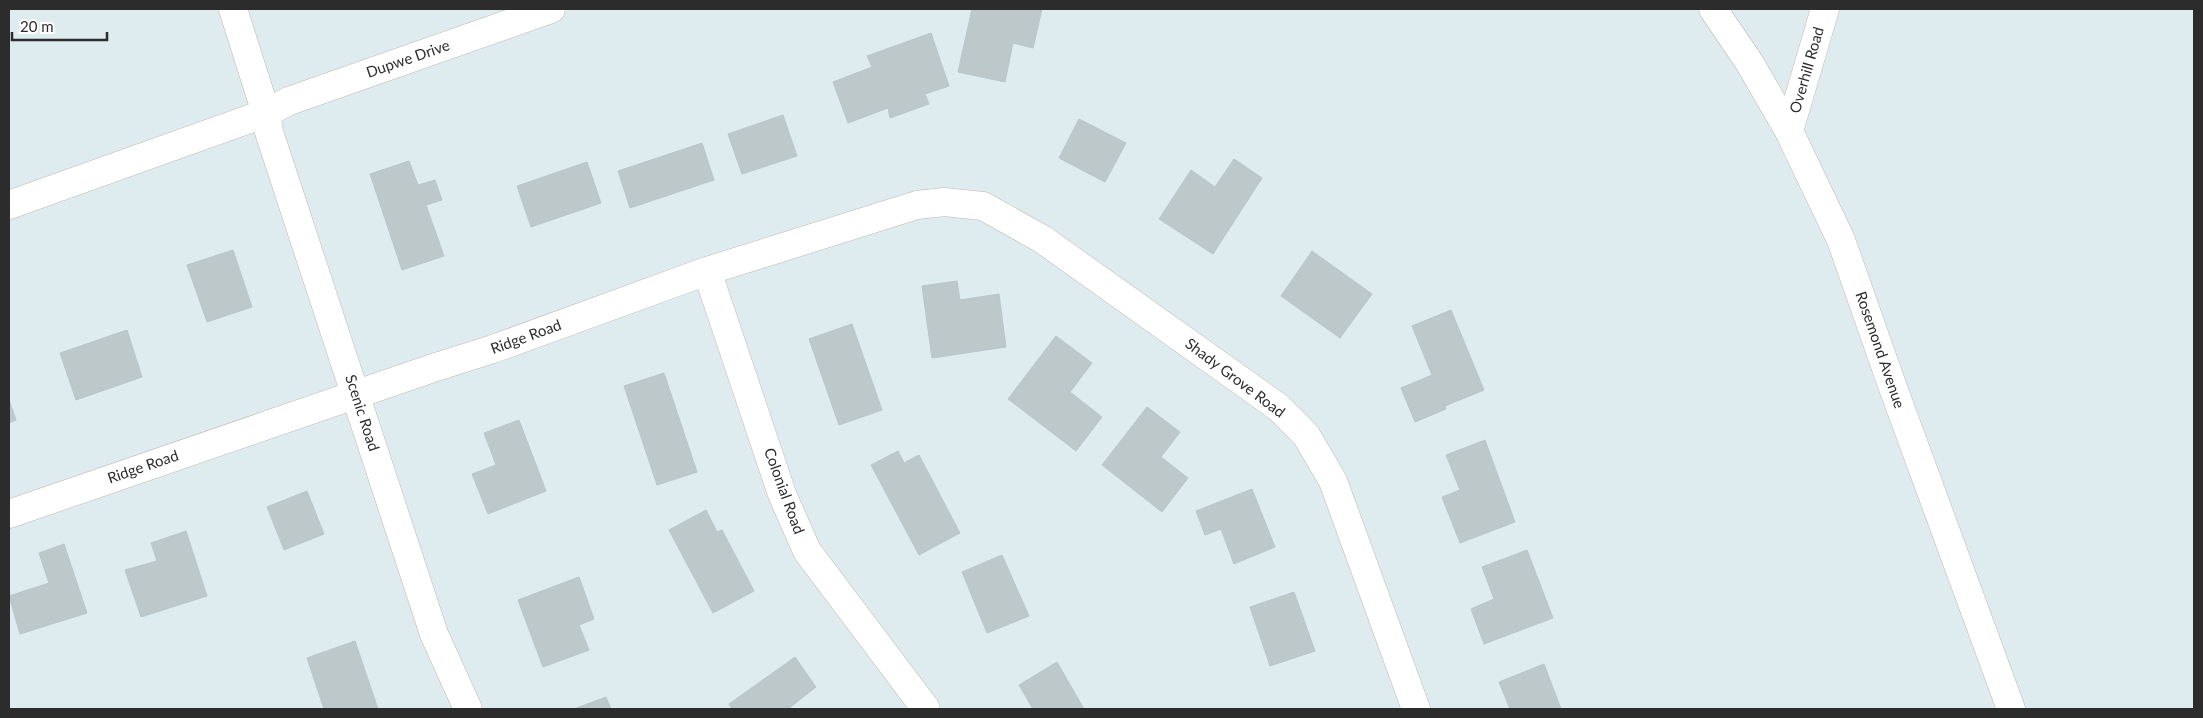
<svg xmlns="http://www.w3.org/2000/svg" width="2203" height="718" font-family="Lato,sans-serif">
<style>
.building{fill:#bdc8ca;stroke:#b7c6cb}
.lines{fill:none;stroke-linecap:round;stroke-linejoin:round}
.minor-casing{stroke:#c1b7b2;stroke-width:29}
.minor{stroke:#fff;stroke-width:28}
.labels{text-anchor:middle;stroke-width:4;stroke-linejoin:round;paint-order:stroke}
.street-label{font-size:15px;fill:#2c2c2c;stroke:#fff}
</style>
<rect width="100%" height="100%" fill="#deecef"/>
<g class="building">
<path d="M972,9H1042L1033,48L1013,43L1005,82L958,72Z"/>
<path d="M931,33L949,86L925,94L929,104L890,118L888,108L848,123L833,82L872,67L867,56Z"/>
<path d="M783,115L797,156L742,174L728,134Z"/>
<path d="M1079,119L1126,143L1105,182L1059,158Z"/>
<path d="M702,143L714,180L630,208L618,171Z"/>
<path d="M1234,159L1262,178L1213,254L1159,219L1191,170L1215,187Z"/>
<path d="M409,161L418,185L435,180L442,200L426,205L444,256L402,270L370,174Z"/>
<path d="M587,162L601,203L531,227L517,186Z"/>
<path d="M233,250L252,307L207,322L187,265Z"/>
<path d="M1312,251L1372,294L1340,338L1281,296Z"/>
<path d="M957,281L960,300L999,294L1006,347L932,358L922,286Z"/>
<path d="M1451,310L1484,390L1445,406L1446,409L1415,422L1401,388L1432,375L1412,326Z"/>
<path d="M852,324L882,410L839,425L809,339Z"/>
<path d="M127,330L142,377L76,400L60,353Z"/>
<path d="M1056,336L1092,363L1070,392L1102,417L1076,451L1008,399Z"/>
<path d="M664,373L697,472L657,485L624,386Z"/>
<path d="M9,400L16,420L9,423Z"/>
<path d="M1147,407L1180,432L1161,457L1188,478L1162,512L1102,465Z"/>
<path d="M519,420L546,491L488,514L472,474L496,465L484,433Z"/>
<path d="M1485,440L1515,522L1460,543L1442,497L1460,490L1446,455Z"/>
<path d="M898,451L904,463L919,455L960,533L919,555L871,465Z"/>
<path d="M1252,489L1275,547L1234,564L1221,529L1205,535L1196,511Z"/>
<path d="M307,491L324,534L284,550L267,507Z"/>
<path d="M706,510L717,532L722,530L754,591L713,613L669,530Z"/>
<path d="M186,531L207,596L141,617L125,570L157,561L151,543Z"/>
<path d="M64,544L87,613L20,634L9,596L49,583L39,553Z"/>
<path d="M1527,550L1553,618L1484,644L1471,609L1494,599L1482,567Z"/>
<path d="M1002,555L1029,616L987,633L962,572Z"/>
<path d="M579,577L594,619L579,625L589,650L543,667L518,600Z"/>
<path d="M1294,592L1315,651L1270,666L1250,607Z"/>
<path d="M355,641L378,709H324L307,658Z"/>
<path d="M795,657L816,687L788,709H732L729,704Z"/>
<path d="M1057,662L1084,709H1033L1019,685Z"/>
<path d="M1544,664L1561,709H1510L1499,682Z"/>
<path d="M606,697L611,709H574Z"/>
</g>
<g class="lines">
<defs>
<g id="minor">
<path d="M233,9L266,113L269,132L434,634L468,709"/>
<path d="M1713,9L1749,62L1789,131L1841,240L1892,385L2011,709"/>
<path d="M1789,131L1825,9"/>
<path d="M9,205L266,113L289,101L551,9"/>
<path d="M707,271L782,494L807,551L926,709"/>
<path d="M9,514L433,368L493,349L707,271L917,205L944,202L983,206L1042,239L1278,407L1306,435L1333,481L1416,709"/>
</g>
</defs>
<use href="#minor" class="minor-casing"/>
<use href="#minor" class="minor"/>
</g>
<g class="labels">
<g class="street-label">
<text transform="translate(408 59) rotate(-19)" y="5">Dupwe Drive</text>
<text transform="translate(1807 70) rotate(-74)" y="5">Overhill Road</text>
<text transform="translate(526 337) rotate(-20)" y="5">Ridge Road</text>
<text transform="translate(1880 350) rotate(71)" y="5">Rosemond Avenue</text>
<text transform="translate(1235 378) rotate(37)" y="5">Shady Grove Road</text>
<text transform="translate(362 413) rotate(72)" y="5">Scenic Road</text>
<text transform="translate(143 467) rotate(-19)" y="5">Ridge Road</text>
<text transform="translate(784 491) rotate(70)" y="5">Colonial Road</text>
</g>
</g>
<rect width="2203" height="718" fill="none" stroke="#2c2c2c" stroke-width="20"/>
<path d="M12 32v8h95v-8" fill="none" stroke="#2c2c2c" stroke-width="2.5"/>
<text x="20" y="32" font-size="15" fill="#2c2c2c" stroke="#ffffff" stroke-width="4" paint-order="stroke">20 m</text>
</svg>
